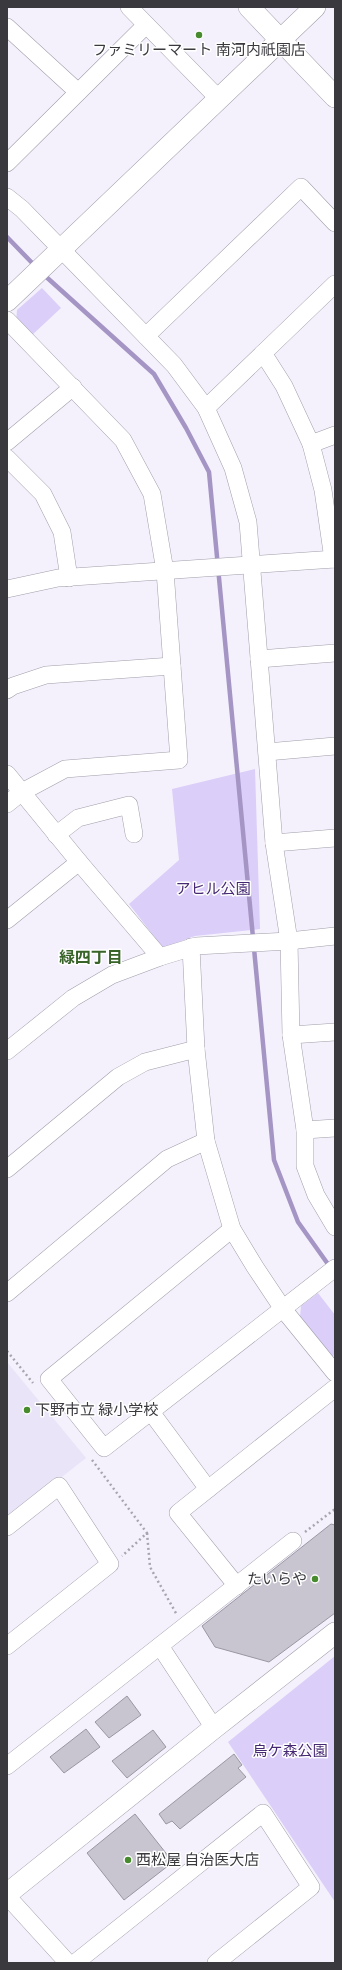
<svg xmlns="http://www.w3.org/2000/svg" width="342" height="1970" font-family="Signika,'Noto Sans JP',sans-serif">
<style>
.built{fill:#e9e4f7}
.green{fill:#dbcef9}
.lines{fill:none;stroke-linecap:round;stroke-linejoin:round}
.stream{stroke:#a495c5;stroke-width:4.5}
.building{fill:#c8c5d1;stroke:#9a97a2}
.minor-casing{stroke:#a19ea9;stroke-width:18}
.tertiary-casing{stroke:#a19ea9;stroke-width:22}
.path{stroke:#a8a5ae;stroke-width:2.5;stroke-dasharray:2 3;stroke-linecap:butt}
.minor{stroke:#fff;stroke-width:17}
.tertiary{stroke:#fff;stroke-width:21}
.poi-dot{fill:#488b2e;stroke:#fff;stroke-width:1.5}
.labels{text-anchor:middle;stroke-width:3;stroke-linejoin:round;paint-order:stroke}
.poi-label{font-size:15px;fill:#3a393e;stroke:#fff;text-anchor:start}
.park-label{font-size:15px;fill:#462973;stroke:#fff}
.neighbourhood-label{font-size:16px;font-weight:bold;fill:#386329;stroke:#fff}
</style>
<rect width="100%" height="100%" fill="#f4f1fd"/>
<path class="built" d="M7,1362L86,1458L7,1520Z"/>
<g class="green">
<path d="M42,288L61,308L31,336L16,322L17,310Z"/>
<path d="M255,769L260,929L195,936L163,948L129,904L179,860L172,789Z"/>
<path d="M318,1293L335,1315V1354L332,1357L300,1317L301,1306Z"/>
<path d="M335,1656V1902L228,1742Z"/>
</g>
<g class="lines">
<g class="stream">
<path d="M7,237L36,267"/>
<path d="M43,274L154,374L186,428L209,472L274,1160L298,1222L330,1267"/>
</g>
</g>
<g class="building">
<path d="M331,1524L335,1525V1613L269,1662L215,1647L202,1626Z"/>
<path d="M127,1696L141,1715L109,1738L95,1722Z"/>
<path d="M86,1729L100,1747L64,1773L50,1757Z"/>
<path d="M153,1730L166,1747L127,1778L112,1761Z"/>
<path d="M234,1754L242,1765L238,1768L246,1777L180,1829L172,1821L166,1824L159,1814Z"/>
<path d="M135,1814L173,1862L124,1900L87,1853Z"/>
</g>
<g class="lines">
<defs>
<g id="minor">
<path d="M129,7L218,98"/>
<path d="M7,27L78,92"/>
<path d="M7,163L146,25"/>
<path d="M7,197L22,209L174,365L206,408L233,468L248,522L274,843L289,941L291,1035L305,1130V1166L316,1195L335,1227"/>
<path d="M7,320L123,440L152,494L165,571L179,760L65,769L22,792L7,804"/>
<path d="M146,336L301,187L335,223"/>
<path d="M263,353L284,386L311,444L335,435"/>
<path d="M206,408L335,284"/>
<path d="M7,442L73,387"/>
<path d="M311,444L323,490L333,559"/>
<path d="M7,458L43,494L62,532L69,578"/>
<path d="M7,589L58,578L335,559"/>
<path d="M259,659L335,653"/>
<path d="M7,690L13,686L46,675L172,666"/>
<path d="M267,752L335,746"/>
<path d="M7,774L79,862L160,957"/>
<path d="M56,835L78,818L129,805L134,834"/>
<path d="M274,843L335,838"/>
<path d="M7,920L79,862"/>
<path d="M191,947L196,1049"/>
<path d="M291,1035L335,1032"/>
<path d="M7,1051L73,998L112,975L160,957L196,946L289,941L335,936"/>
<path d="M305,1130L335,1128"/>
<path d="M7,1169L118,1077L145,1062L196,1049L206,1141L232,1229L255,1267L283,1309L335,1373"/>
<path d="M232,1229L49,1379L104,1448L335,1268"/>
<path d="M7,1293L167,1159L206,1141"/>
<path d="M151,1412L208,1489"/>
<path d="M7,1527L59,1486L110,1564L7,1646"/>
<path d="M237,1586L178,1513L335,1388"/>
<path d="M160,1646L214,1728"/>
<path d="M7,1766L293,1541"/>
<path d="M7,1896L68,1963"/>
<path d="M75,1963L263,1813L311,1887L216,1963"/>
</g>
<g id="tertiary">
<path d="M249,7L335,97"/>
<path d="M7,301L315,7"/>
<path d="M7,1894L214,1728L335,1633"/>
</g>
</defs>
<use href="#minor" class="minor-casing"/>
<use href="#tertiary" class="tertiary-casing"/>
<g class="path">
<path d="M7,1351L33,1383"/>
<path d="M92,1460L147,1533L122,1556"/>
<path d="M305,1532L335,1509"/>
<path d="M147,1533L150,1567L177,1615"/>
</g>
<use href="#minor" class="minor"/>
<use href="#tertiary" class="tertiary"/>
</g>
<g class="poi-dot">
<circle cx="199" cy="35" r="4"/>
<circle cx="27" cy="1410" r="4"/>
<circle cx="315" cy="1579" r="4"/>
<circle cx="128" cy="1860" r="4"/>
</g>
<g class="labels">
<g class="poi-label">
<text x="199" y="55" text-anchor="middle">ファミリーマート 南河内祇園店</text>
<text x="35" y="1415">下野市立 緑小学校</text>
<text x="307" y="1584" text-anchor="end">たいらや</text>
<text x="136" y="1865">西松屋 自治医大店</text>
</g>
<g class="park-label">
<text x="213" y="894">アヒル公園</text>
<text x="290" y="1756">烏ケ森公園</text>
</g>
<g class="neighbourhood-label">
<text x="91" y="963">緑四丁目</text>
</g>
</g>
<rect width="342" height="1970" fill="none" stroke="#3a393e" stroke-width="16"/>
</svg>
